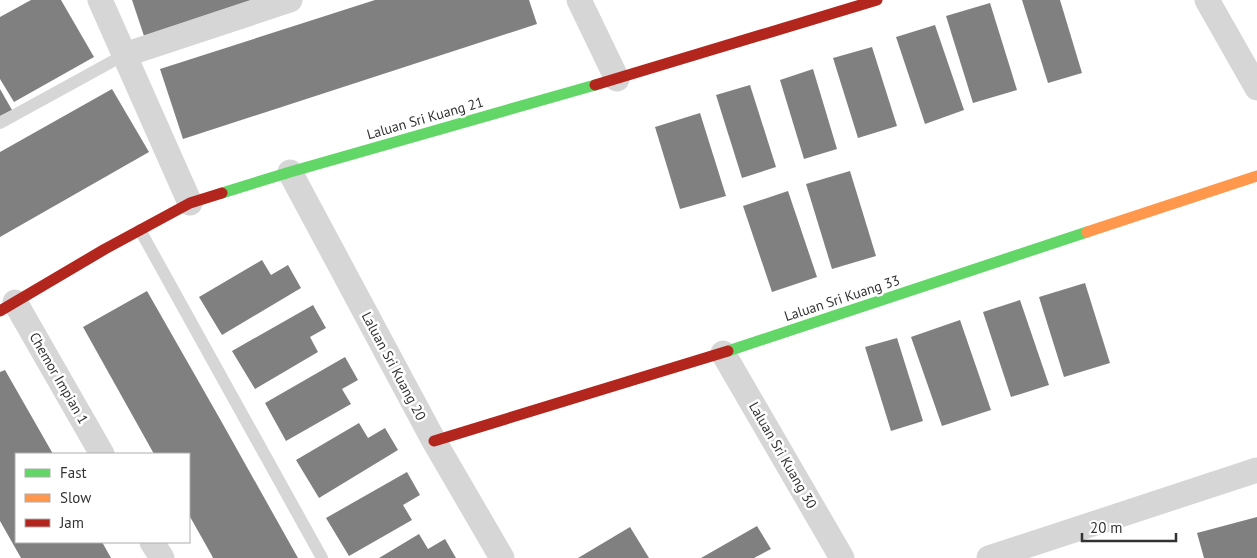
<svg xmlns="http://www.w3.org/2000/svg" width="1257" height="558" font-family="'PT Sans',sans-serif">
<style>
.building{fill:#808080}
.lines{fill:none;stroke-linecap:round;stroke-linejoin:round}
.lane{stroke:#d6d6d6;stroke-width:12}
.street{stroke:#d6d6d6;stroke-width:25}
.fast{stroke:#63d668;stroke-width:11}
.slow{stroke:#ff974d;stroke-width:11}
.jam{stroke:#b3261e;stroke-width:11}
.labels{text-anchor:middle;stroke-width:5;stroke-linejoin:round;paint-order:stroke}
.street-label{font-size:14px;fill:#323232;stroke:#fff}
</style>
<rect width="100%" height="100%" fill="#fff"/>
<g class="building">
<path d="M31,0H61L94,57L14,102L0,79V17Z"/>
<path d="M132,0H252L144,36Z"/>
<path d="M375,0H529L537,24L183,139L160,69Z"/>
<path d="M1022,0H1060L1082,73L1048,83Z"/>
<path d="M990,3L1017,90L973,103L946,16Z"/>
<path d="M935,25L964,110L925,124L896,37Z"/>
<path d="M872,47L897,126L858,138L833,58Z"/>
<path d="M813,69L837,149L804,159L780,80Z"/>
<path d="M750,85L776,167L742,178L716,95Z"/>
<path d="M0,89L12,110L0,116Z"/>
<path d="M112,89L149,152L0,237V152Z"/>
<path d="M700,113L726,196L680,209L655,127Z"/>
<path d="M850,171L876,256L832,269L806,184Z"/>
<path d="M788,191L817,277L772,292L743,206Z"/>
<path d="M262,260L271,275L288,265L301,288L222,335L199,297Z"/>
<path d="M1085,283L1110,363L1064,377L1039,297Z"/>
<path d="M147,291L220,419L298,558H213L211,554L189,515V454H154L83,327Z"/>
<path d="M1020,300L1049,385L1011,397L983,312Z"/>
<path d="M313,305L326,328L310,337L318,352L255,389L232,351Z"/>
<path d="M960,320L991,410L942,426L911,337Z"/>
<path d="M897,338L923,421L891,431L865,347Z"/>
<path d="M345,357L358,380L342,389L351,404L286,441L265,403Z"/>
<path d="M5,370L53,454H16V542H102L111,558H21L0,521V372Z"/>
<path d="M359,423L368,438L385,428L398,450L319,498L296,460Z"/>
<path d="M407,472L420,495L403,505L412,520L349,556L326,518Z"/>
<path d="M1257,517V558H1204L1197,533Z"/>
<path d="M757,526L771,549L754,558H701Z"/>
<path d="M630,527L649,558H578Z"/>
<path d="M419,534L428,549L445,539L456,558H379Z"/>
</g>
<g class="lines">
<g class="lane">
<path d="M0,123L124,55"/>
<path d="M140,230L322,558"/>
</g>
<g class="street">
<path d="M100,0L190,203"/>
<path d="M579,0L617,79"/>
<path d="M1207,0L1257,88"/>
<path d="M124,55L290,0"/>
<path d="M290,172L434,441L502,558"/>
<path d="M15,302L102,454"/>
<path d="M723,353L842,558"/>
<path d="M152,542L162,558"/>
<path d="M989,558L1257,470"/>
</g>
<g class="fast">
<path d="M222,193L290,172L595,85"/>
<path d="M728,351L1087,232"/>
</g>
<path class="slow" d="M1087,232L1257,176"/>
<g class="jam">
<path d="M595,85L877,0"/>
<path d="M0,311L105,249L190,203L222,193"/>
<path d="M434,441L728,351"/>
</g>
</g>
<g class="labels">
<g class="street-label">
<text transform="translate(425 118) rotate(-16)" y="5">Laluan Sri Kuang 21</text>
<text transform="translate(842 298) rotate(-18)" y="5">Laluan Sri Kuang 33</text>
<text transform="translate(394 366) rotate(62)" y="5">Laluan Sri Kuang 20</text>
<text transform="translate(59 378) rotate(60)" y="5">Chemor Impian 1</text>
<text transform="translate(783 455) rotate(60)" y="5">Laluan Sri Kuang 30</text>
</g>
</g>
<rect x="15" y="453" width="175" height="90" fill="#ffffff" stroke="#adadad"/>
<rect x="25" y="469" width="25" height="8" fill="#63d668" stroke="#adadad"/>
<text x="60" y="478" font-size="15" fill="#323232">Fast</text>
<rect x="25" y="494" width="25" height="8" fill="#ff974d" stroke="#adadad"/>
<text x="60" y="503" font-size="15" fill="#323232">Slow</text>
<rect x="25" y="519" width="25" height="8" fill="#b3261e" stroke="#adadad"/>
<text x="60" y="528" font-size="15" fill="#323232">Jam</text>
<path d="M1082 533v8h94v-8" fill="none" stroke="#323232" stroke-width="2.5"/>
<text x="1090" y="533" font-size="15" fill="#323232" stroke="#ffffff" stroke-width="4" paint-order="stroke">20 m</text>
</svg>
